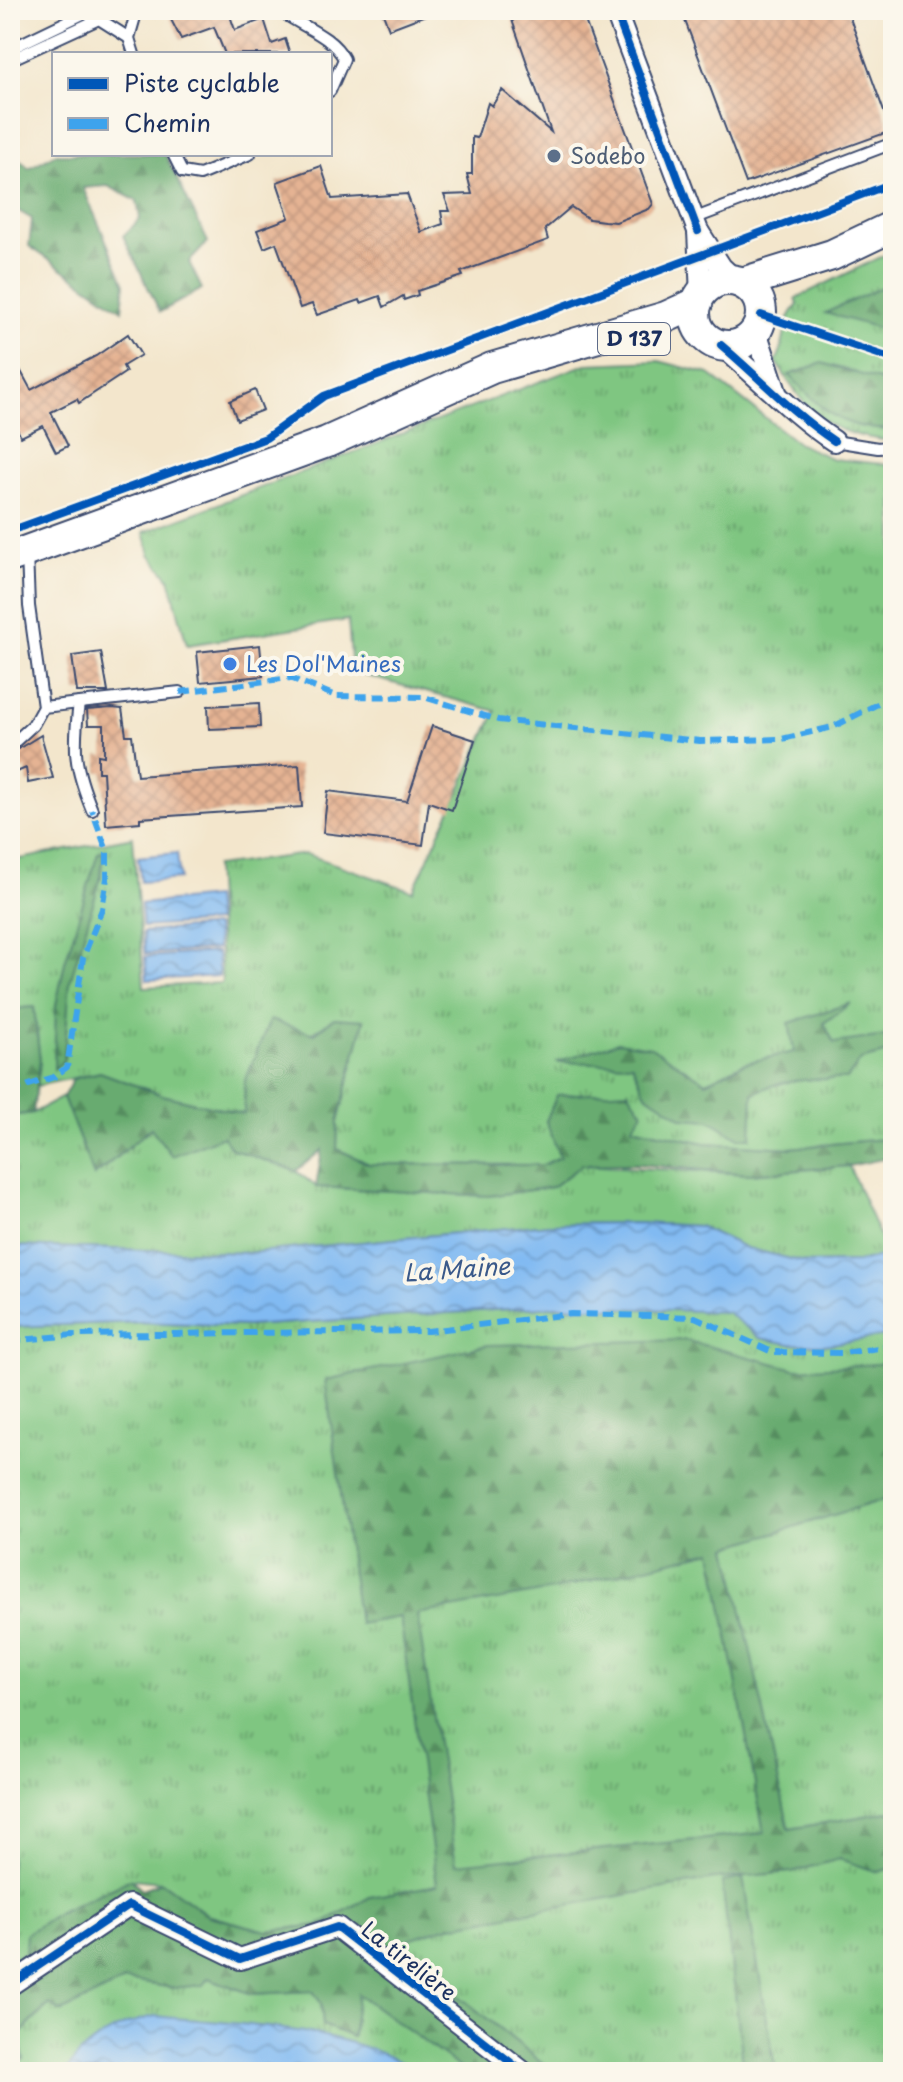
<svg xmlns="http://www.w3.org/2000/svg" width="903" height="2082" font-family="'Playpen Sans',sans-serif">
<style>
.grass{fill:url(#grass-tufts);stroke:#4d7a70;stroke-width:2}
.forest{fill:url(#forest-firs);stroke:#416d66;stroke-width:2;fill-rule:evenodd}
.water{fill:url(#water-waves);stroke:#4e74a8;stroke-width:2}
.building{fill:url(#building-cross-hatch)}
.lines{fill:none;stroke-linecap:round;stroke-linejoin:round}
.lane-casing{stroke:#3b4a6e;stroke-width:14}
.street-casing{stroke:#3b4a6e;stroke-width:24}
.primary-casing{stroke:#3b4a6e;stroke-width:34}
.lane{stroke:#fff;stroke-width:10}
.street{stroke:#fff;stroke-width:20}
.primary{stroke:#fff;stroke-width:30}
.quiet{stroke:#3da3ed;stroke-width:6;stroke-dasharray:12 6;stroke-linecap:butt}
.cycleway-casing{stroke:#fbf7ec;stroke-width:13}
.cycleway{stroke:#0057b8;stroke-width:8}
.service-dot{fill:#5c6f8a;stroke:#fbf7ec;stroke-width:3}
.shop-dot{fill:#3f7fe0;stroke:#fbf7ec;stroke-width:3}
.labels{text-anchor:middle;stroke-width:8;stroke-linejoin:round;paint-order:stroke}
.shield{fill:#fbf7ec;stroke:#5e6b89;stroke-width:2}
.shield-label{font-size:20px;font-weight:bold;fill:#1b2f5e}
.service-label{font-size:22px;fill:#4e5e75;stroke:#fbf7ec;text-anchor:start}
.shop-label{font-size:22px;fill:#366cbe;stroke:#fbf7ec;text-anchor:start}
.street-label{font-size:22px;fill:#1b2f5e;stroke:#fbf7ec}
.water-label{font-size:24px;font-style:italic;fill:#3a598a;stroke:#fbf7ec}
</style>
<defs>
<pattern id="grass-tufts" width="24" height="20" patternUnits="userSpaceOnUse" patternTransform="scale(2)"><rect width="24" height="20" fill="#7fc681"/><path d="M3 7l-1-3M5 7V3M7 7l1-3M15 17l-1-3M17 17v-4M19 17l1-3" fill="none" stroke="#67a16d"/></pattern>
<pattern id="forest-firs" width="22" height="20" patternUnits="userSpaceOnUse" patternTransform="scale(2)"><rect width="22" height="20" fill="#67ab6f"/><path d="M5 1l3.5 6h-7zM16 11l3.5 6h-7z" fill="#548c5e"/></pattern>
<pattern id="water-waves" width="16" height="10" patternUnits="userSpaceOnUse" patternTransform="scale(2)"><rect width="16" height="10" fill="#81baf2"/><path d="M0 5q4-4 8 0t8 0" fill="none" stroke="#6998c7"/></pattern>
<pattern id="building-cross-hatch" width="8" height="8" patternUnits="userSpaceOnUse" patternTransform="scale(2)"><rect width="8" height="8" fill="#e5b393"/><path d="M0 0l8 8M0 8l8-8" fill="none" stroke="#c49a81"/></pattern>
</defs>
<rect width="100%" height="100%" fill="#fbf7ec"/>
<filter id="ink" filterUnits="userSpaceOnUse"><feTurbulence type="fractalNoise" baseFrequency=".0125" numOctaves="2"/><feDisplacementMap in="SourceGraphic" scale="16" xChannelSelector="R" yChannelSelector="G"/><feConvolveMatrix kernelMatrix="1 2 1 2 8 2 1 2 1" color-interpolation-filters="sRGB"/></filter>
<filter id="wash" filterUnits="userSpaceOnUse"><feTurbulence type="fractalNoise" baseFrequency=".006" numOctaves="4" result="noise"/><feDisplacementMap in="SourceGraphic" scale="32" xChannelSelector="R" yChannelSelector="G"/><feGaussianBlur stdDeviation="1.8" result="paint"/><feColorMatrix in="noise" values="0 0 0 0 0 0 0 0 0 0 0 0 0 0 0 0 0 1.4 0 .05"/><feComposite in="paint" operator="in"/></filter>
<g filter="url(#wash)">
<rect width="100%" height="100%" fill="#f3e6cc"/>
<g class="grass">
<path d="M893,251V441C827,434 809,417 776,361C788,342 780,323 798,305L796,298Z"/>
<path d="M659,361L709,374L799,444L833,459L893,465V1138L790,1148L705,1143L632,1127L546,1121L560,1157L543,1165L369,1164L337,1149L338,1122L364,1021L334,1018L245,1080L244,1114L162,1095L100,1072L37,1086L40,1061L34,1007L10,1009V861L133,837L144,987L222,983L215,866L306,854L413,891L496,711L352,672L348,620L187,645L169,578L150,554L144,532L586,364Z"/>
<path d="M63,1097L94,1176L151,1128L223,1136L232,1149L296,1171L317,1187L488,1196L552,1187L582,1165L749,1174L849,1166L888,1255L859,1262L807,1263L746,1248L699,1226L637,1223L550,1224L248,1253L10,1246V1116L33,1113Z"/>
<path d="M557,1306L715,1310L728,1312L760,1338L893,1335V2072H554L393,1944L319,1925L267,1931L209,1916L162,1882L131,1879L10,1963V1327L140,1322L247,1326Z"/>
<path d="M208,1978L252,1994L313,1991L321,2003L323,2025L353,2036L357,1993L466,2072H10V2066L24,2059L18,2036L50,2004L61,2012L126,1980L173,1988Z"/>
</g>
<g class="forest">
<path d="M10,151L29,168L55,154H165L208,242L189,262L202,289L160,312L123,236L140,219L137,201L108,186L83,188L125,284L122,310L29,246L32,219L10,206Z"/>
<path d="M893,282V332L825,313Z"/>
<path d="M822,363L893,384V430C839,429 825,412 789,375Z"/>
<path d="M103,851L101,877L70,981L64,1060L54,1069L56,1005L65,962L98,853Z"/>
<path d="M851,1003L824,1023L834,1043L893,1035V1052L861,1060L847,1079C815,1079 781,1078 753,1094L751,1138H739L710,1120L683,1118L646,1094L632,1064L556,1062L618,1042L651,1047L706,1082L745,1063L794,1052L789,1023Z"/>
<path d="M34,1007L40,1061L33,1113L10,1116V1009Z"/>
<path d="M334,1018L364,1020L338,1122L337,1149L369,1164L543,1165L560,1157L546,1121L557,1095L628,1091L643,1112L632,1127L705,1143L790,1148L893,1138V1157L849,1166L749,1174L636,1164L582,1165L552,1187L488,1196L316,1187L322,1150L296,1171L232,1149L223,1136L172,1156L151,1128L94,1176L63,1097L73,1079L100,1072L162,1095L244,1114L245,1080L270,1020L314,1034Z"/>
<path d="M684,1340L795,1369L893,1363V1497L728,1547L789,1829L893,1811V1868L878,1872L840,1859L792,1872L715,1879L445,1927L394,1944L554,2072H466L358,1994L352,2037L323,2025L321,2003L313,1991L252,1994L208,1978L203,1985L173,1988L126,1980L61,2012L49,2004L18,2036L24,2059L10,2066V1962L25,1952L26,1934L59,1912L131,1879L142,1889L162,1882L209,1916L267,1931L319,1925L370,1897L437,1885L400,1617L359,1624L325,1380L488,1345ZM712,1551L764,1833L456,1864L417,1614L553,1590Z"/>
<path d="M743,1878L776,2072H744L722,1882Z"/>
</g>
<g class="water">
<path d="M177,853L180,879L141,882L138,857Z"/>
<path d="M214,897L216,922L143,927L141,904Z"/>
<path d="M216,926L217,949L145,954L143,932Z"/>
<path d="M217,952L219,976L147,980L145,957Z"/>
<path d="M637,1223L699,1226L746,1248L807,1263L859,1262L893,1254V1335L824,1345L790,1344L760,1338L727,1312L557,1306L247,1326L140,1322L10,1327V1246L248,1253L550,1224Z"/>
<path d="M155,2016C242,2026 342,2024 418,2072H66C85,2040 121,2023 155,2016Z"/>
</g>
<g id="blocks">
<g class="building">
<path d="M166,10H228L235,30L264,19L272,44L285,39L290,54H225L214,27L181,39Z"/>
<path d="M382,10H436V11L389,29Z"/>
<path d="M546,10H581L653,204L649,209L616,222L604,221L589,219L571,207L545,229L548,240L461,272L463,276L417,291L418,295L404,300L403,296L384,307L380,296L361,303L360,300L317,315L312,304L300,308L276,243L264,248L257,230L289,218L277,182L321,166L332,199L407,194L421,232L443,224L441,211H450L444,195L472,194L467,174H472V137L477,138L488,103L492,106L502,90L551,132L512,20Z"/>
<path d="M681,10H847L891,131L746,183Z"/>
<path d="M128,334L141,355L123,366L126,372L79,403L77,399L51,412L68,446L56,452L43,426L21,437L10,416V351L31,390L96,356Z"/>
<path d="M255,390L263,410L237,420L230,401Z"/>
<path d="M260,645L263,676L200,682L197,652Z"/>
<path d="M101,652L108,692H77L72,656Z"/>
<path d="M259,703L260,727L209,729L208,706Z"/>
<path d="M112,708L122,709L126,735H132L137,776L299,765L302,807L140,818V822L106,825L103,772H98V755L104,756V725H88L87,710Z"/>
<path d="M432,726L475,740L452,810L429,802L423,845L323,833L328,791L407,801Z"/>
<path d="M41,735L53,778L28,783L26,768L10,775V754Z"/>
</g>
</g>
</g>
<g filter="url(#ink)">
<use href="#blocks" fill-opacity="0" stroke="#3b4a6e" stroke-width="2"/>
<g class="lines">
<defs>
<g id="lane">
<path d="M279,10C300,26 332,35 344,59L330,91"/>
<path d="M10,49L91,10"/>
<path d="M134,54L129,38L137,10"/>
<path d="M10,60L99,19L129,38"/>
<path d="M173,154L182,172L200,175L250,154"/>
<path d="M693,219L893,143"/>
<path d="M834,441L878,448L893,446"/>
<path d="M79,703C73,750 74,766 92,810"/>
<path d="M43,707L180,692"/>
<path d="M10,746L33,725L43,707L29,606L27,553"/>
</g>
<g id="street">
<path d="M615,10L698,231L721,267L736,281"/>
<path d="M698,231L701,295"/>
<path d="M756,331L776,392"/>
<path d="M721,345C759,377 793,414 834,441"/>
<path d="M10,1985L129,1905L240,1959L337,1927L523,2072"/>
</g>
<g id="primary">
<circle cx="728" cy="313" r="33"/>
<path d="M742,283L832,255L893,226"/>
<path d="M10,557L327,442L492,368L666,317L697,303"/>
</g>
</defs>
<use href="#lane" class="lane-casing"/>
<use href="#street" class="street-casing"/>
<use href="#primary" class="primary-casing"/>
<use href="#lane" class="lane"/>
<use href="#street" class="street"/>
<use href="#primary" class="primary"/>
<g class="quiet">
<path d="M180,692L290,678L336,696L424,697L498,720L700,741L782,739L833,727L893,696"/>
<path d="M10,1091L54,1077L67,1067L83,958L102,909L107,878V851L92,810"/>
<path d="M10,1341L73,1335L428,1331L571,1314L695,1317L772,1352L844,1353L893,1346"/>
</g>
<defs>
<g id="cycleway">
<path d="M615,10L698,231"/>
<path d="M761,315L893,359"/>
<path d="M721,345C759,377 793,414 834,441"/>
<path d="M10,531L266,438L324,396L893,183"/>
<path d="M10,1985L129,1905L240,1959L337,1927L523,2072"/>
</g>
</defs>
<use href="#cycleway" class="cycleway-casing"/>
<use href="#cycleway" class="cycleway"/>
</g>
</g>
<circle class="service-dot" cx="554" cy="156" r="8"/>
<circle class="shop-dot" cx="230" cy="664" r="8"/>
<g class="labels">
<rect class="shield" x="598" y="323" width="72" height="32" rx="6"/>
<g class="shield-label">
<text x="634" y="346">D 137</text>
</g>
<g class="service-label">
<text x="570" y="164">Sodebo</text>
</g>
<g class="shop-label">
<text x="246" y="672">Les Dol'Maines</text>
</g>
<g class="street-label">
<text transform="translate(409 1961) rotate(38)" y="8">La tirelière</text>
</g>
<g class="water-label">
<text transform="translate(457 1270) rotate(-4)" y="8">La Maine</text>
</g>
</g>
<rect width="903" height="2082" fill="none" stroke="#fbf7ec" stroke-width="40"/>
<rect x="52" y="52" width="280" height="104" fill="#fbf7ec" stroke="#a1a7b3" stroke-width="2"/>
<rect x="68" y="78" width="40" height="12" fill="#0057b8" stroke="#a1a7b3" stroke-width="2"/>
<text x="124" y="92" font-size="24" fill="#1b2f5e">Piste cyclable</text>
<rect x="68" y="118" width="40" height="12" fill="#3da3ed" stroke="#a1a7b3" stroke-width="2"/>
<text x="124" y="132" font-size="24" fill="#1b2f5e">Chemin</text>
</svg>
